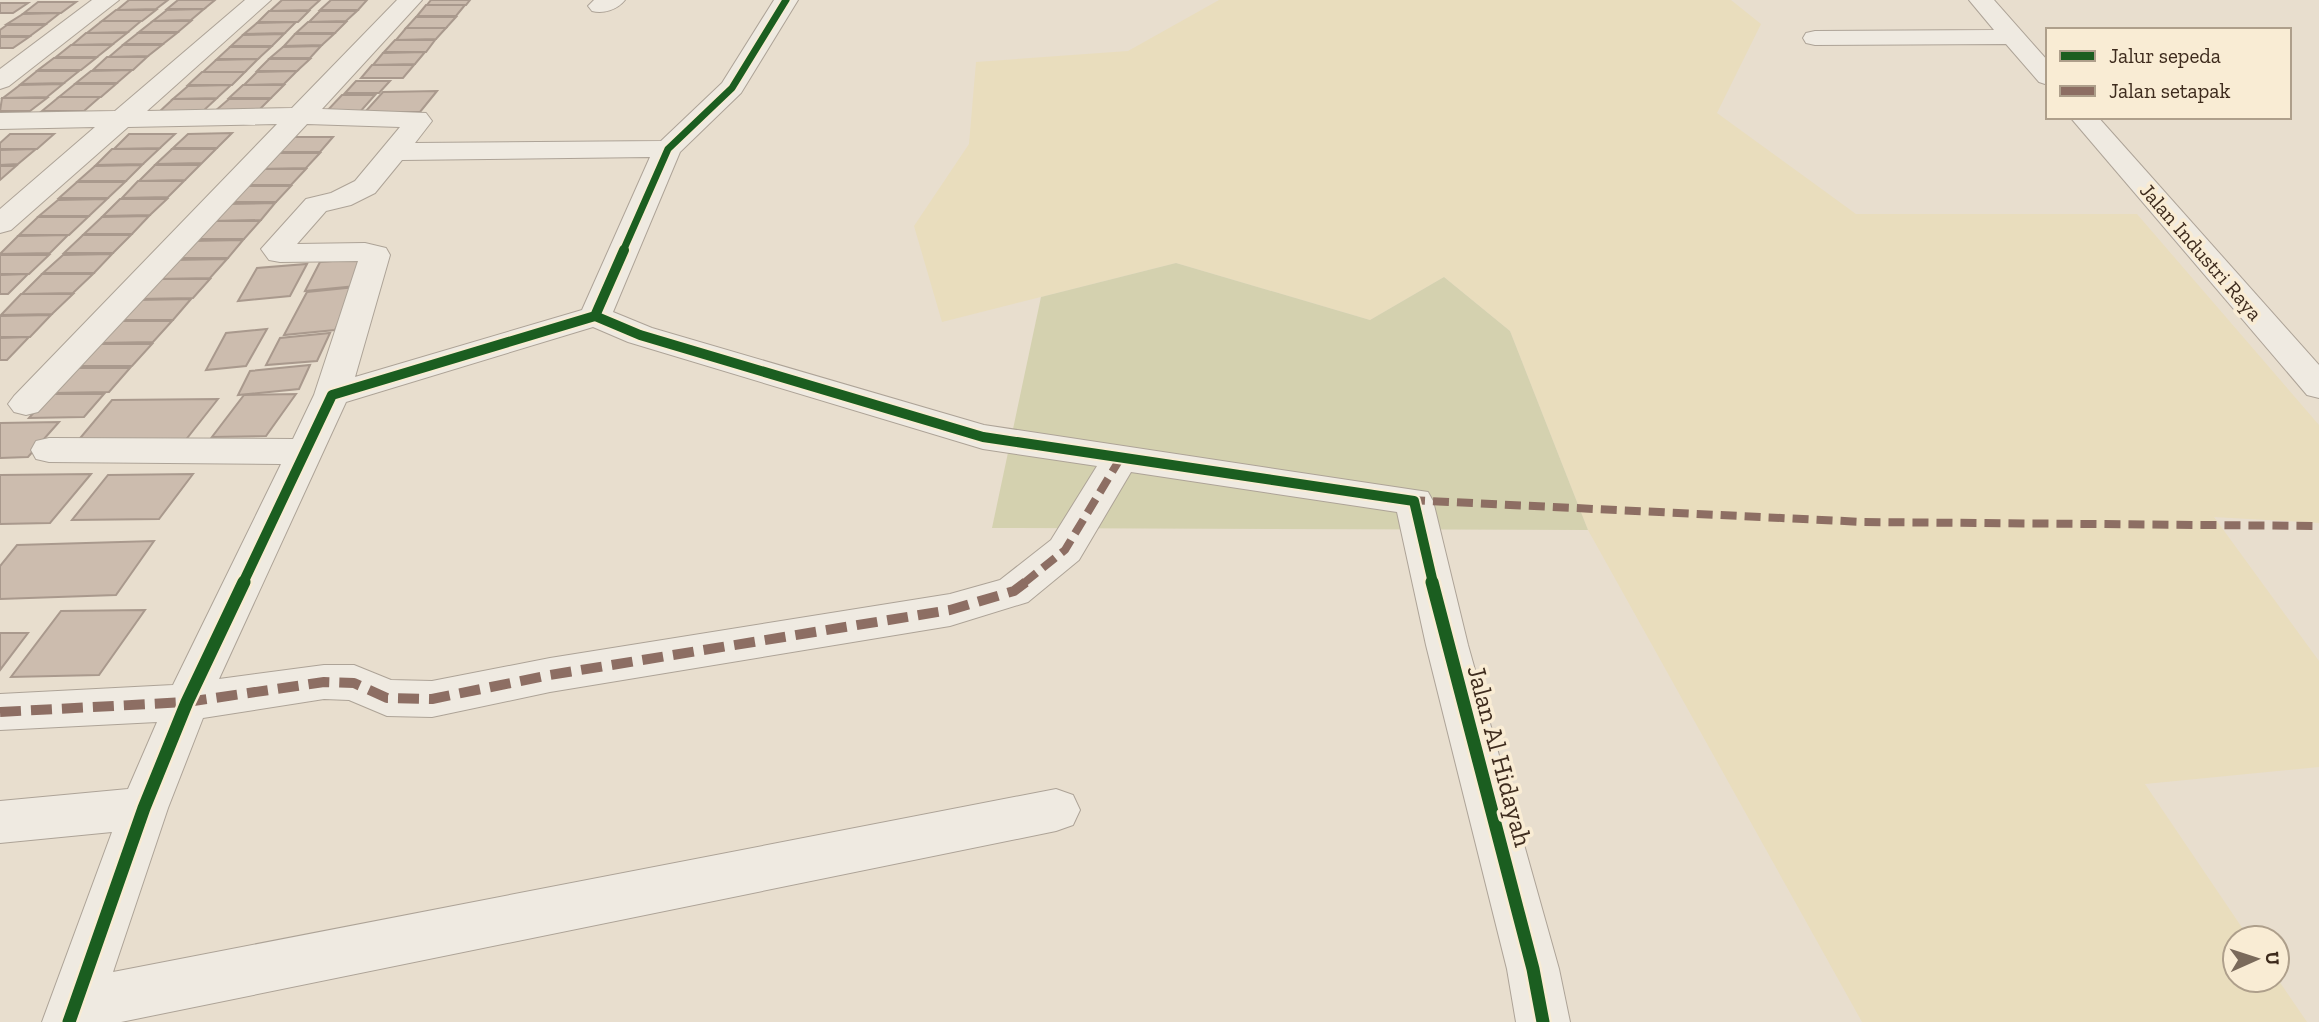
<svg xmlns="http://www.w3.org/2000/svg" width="2319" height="1022" font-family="'Zilla Slab',serif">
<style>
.farmland{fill:#e9ddbd}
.cemetery{fill:#d4d1af}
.building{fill:#ccbcae;stroke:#a9998d;stroke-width:2}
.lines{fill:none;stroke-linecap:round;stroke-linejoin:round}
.minor-casing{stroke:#ada397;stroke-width:2}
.minor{fill:#efeae1;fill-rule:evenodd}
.quiet-far1{stroke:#8d6e63;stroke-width:8;stroke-dasharray:16 8;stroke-linecap:butt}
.quiet{stroke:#8d6e63;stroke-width:10;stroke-dasharray:21 10;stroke-linecap:butt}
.cycleway-far2-casing{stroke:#f9ecd4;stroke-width:10}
.cycleway-far1-casing{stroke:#f9ecd4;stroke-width:14}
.cycleway-casing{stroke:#f9ecd4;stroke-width:18}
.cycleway-far2{stroke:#1b5e20;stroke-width:7}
.cycleway-far1{stroke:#1b5e20;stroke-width:10}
.cycleway{stroke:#1b5e20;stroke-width:13}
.labels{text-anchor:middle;stroke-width:7;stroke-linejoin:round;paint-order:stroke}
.far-street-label{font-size:21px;fill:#3e2b1d;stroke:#f9ecd4}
.street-label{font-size:26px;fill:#3e2b1d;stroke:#f9ecd4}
</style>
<rect width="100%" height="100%" fill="#e8dece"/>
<path class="farmland" d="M1219,0H1731L1761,24L1717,113L1856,214H2137L2319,425V523L2214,517L2319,661V767L2145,784L2249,938H2235V980L2277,978L2307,1022H1862L1588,530L1510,331L1444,277L1370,320L1176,263L942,322L914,226L969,144L976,62L1128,51Z"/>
<path class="cemetery" d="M1176,263L1370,320L1444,277L1510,331L1588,530L992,528L1041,297Z"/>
<g class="building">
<path d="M129,0H168L156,9L117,10Z"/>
<path d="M178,0H215L204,9H167Z"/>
<path d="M282,0H320L309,10L270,11Z"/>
<path d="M331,0H367L358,10H320Z"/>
<path d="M431,0H470L466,5H427Z"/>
<path d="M38,2H76L61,13H24Z"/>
<path d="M0,3H28L13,13H0Z"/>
<path d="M426,5H465L456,16H417Z"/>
<path d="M204,9L191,20L153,21L167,10Z"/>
<path d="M116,10H156L142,21H102Z"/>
<path d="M269,11H309L298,22H258Z"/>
<path d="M320,11H357L346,21L309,22Z"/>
<path d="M60,13L46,24H7L23,14Z"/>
<path d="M416,17H456L446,28H406Z"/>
<path d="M102,21H141L128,32L87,33Z"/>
<path d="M153,21H191L178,32H139Z"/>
<path d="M296,22L285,33L244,34L257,23Z"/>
<path d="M308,22H346L335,33H296Z"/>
<path d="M7,25H45L30,36H0V30Z"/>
<path d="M406,28H446L436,39L396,40Z"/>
<path d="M86,33H127L113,44L72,45Z"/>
<path d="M138,33H177L163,44H124Z"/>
<path d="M284,34L272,46H231L243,35Z"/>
<path d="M295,34H334L322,45L284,46Z"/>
<path d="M0,37H29L13,48H0Z"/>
<path d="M395,40H435L426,52H384Z"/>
<path d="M71,45H112L97,57H56Z"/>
<path d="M123,45H162L148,56L109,57Z"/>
<path d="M321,46L310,58H270L283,47Z"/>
<path d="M230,47H271L258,59H217Z"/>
<path d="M425,52L415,64L373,65L383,53Z"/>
<path d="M107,57H147L133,70H93Z"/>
<path d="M54,58H96L81,70H38Z"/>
<path d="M258,59L245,72H203L216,60Z"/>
<path d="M269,59H310L297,71H257Z"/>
<path d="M372,65H414L403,78H361Z"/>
<path d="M132,70L117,83H76L91,71Z"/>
<path d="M37,71H79L64,83L21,84Z"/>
<path d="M297,71L284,84L244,85L257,72Z"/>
<path d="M202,72H245L232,85H188Z"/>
<path d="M356,81H390L379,93H345Z"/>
<path d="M63,84L47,97L3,98L20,85Z"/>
<path d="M75,84H116L101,97H59Z"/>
<path d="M231,85L217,98L173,99L188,86Z"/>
<path d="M243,85H284L271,98H229Z"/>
<path d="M437,91L420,112H365L383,92Z"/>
<path d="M342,95H375L359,113H325Z"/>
<path d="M59,97H100L84,111H42Z"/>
<path d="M2,98H47L30,111H0Z"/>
<path d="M173,99H216L202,112L158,113Z"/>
<path d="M229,99H270L257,112H214Z"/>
<path d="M232,133L217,148H173L188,134Z"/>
<path d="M10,134H54L37,149H0V143Z"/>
<path d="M129,134H175L160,148L114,149Z"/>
<path d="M287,137H333L320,152H274Z"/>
<path d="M36,149L18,164L0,165V150Z"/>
<path d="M112,149H159L143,164L96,165Z"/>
<path d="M172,149H216L202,163L156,164Z"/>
<path d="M273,153H320L306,168L259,169Z"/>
<path d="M142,165L126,181H78L95,166Z"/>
<path d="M155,165H200L185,180L139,181Z"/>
<path d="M0,166H16L0,180Z"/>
<path d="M258,169H306L291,185H244Z"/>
<path d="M138,181H184L168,197L122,198Z"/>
<path d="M77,182H125L108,198H59Z"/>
<path d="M243,186H291L276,202H227Z"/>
<path d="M107,199L89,216H39L58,200Z"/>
<path d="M120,199H167L150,215L103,216Z"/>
<path d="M275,203L261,220L210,221L226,204Z"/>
<path d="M149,216L132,234H84L102,217Z"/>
<path d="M38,217H88L69,235H19Z"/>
<path d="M210,221H260L244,239H194Z"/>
<path d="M68,235L50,253L0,254L18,236Z"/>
<path d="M83,235H131L113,253H64Z"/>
<path d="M243,240L228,258H176L192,241Z"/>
<path d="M112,254L94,273H43L63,255Z"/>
<path d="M0,255H49L29,274H0Z"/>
<path d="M369,258L356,286L305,291L320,262Z"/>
<path d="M227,259L210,278L157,279L175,260Z"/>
<path d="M307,264L290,296L238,301L257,268Z"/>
<path d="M28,274L8,294H0V275Z"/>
<path d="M42,274H93L73,293L22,294Z"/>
<path d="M157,279H210L193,298L138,299Z"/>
<path d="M356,287L335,330L284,335L307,292Z"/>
<path d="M21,294H73L52,314L1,315Z"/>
<path d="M191,299L173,320H118L138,300Z"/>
<path d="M51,315L30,337H0V316Z"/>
<path d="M118,321H172L153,342L98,343Z"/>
<path d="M267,329L246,366L206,370L226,333Z"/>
<path d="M330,333L317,361L266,365L280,338Z"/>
<path d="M29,337L7,360H0V338Z"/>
<path d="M96,344H152L132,366H75Z"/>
<path d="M310,365L299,389L238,395L250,371Z"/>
<path d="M77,368H130L109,392L53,393Z"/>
<path d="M50,394H104L84,417L29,418Z"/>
<path d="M296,394L266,436L212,437L244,395Z"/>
<path d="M218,399L184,442L76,443L112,400Z"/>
<path d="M59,422L28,457L0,458V423Z"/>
<path d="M91,474L50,523L0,524V475Z"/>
<path d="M193,474L159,519L72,520L108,475Z"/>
<path d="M154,541L116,595L0,599V566L17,545Z"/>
<path d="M145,610L99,675L11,677L61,611Z"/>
<path d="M0,633H28L0,670Z"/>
</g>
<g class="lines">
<defs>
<g id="minor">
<path d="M92,0H119L9,86L0,89V69Z"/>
<path d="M245,0H271L147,111L292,108L397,0H422L322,109L426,113L432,121L415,143L661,141L722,83L774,0H798L741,93L680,152L613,312L652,328L984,425L1428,492L1433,501L1468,645L1559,969L1570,1022H1516L1507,969L1426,645L1397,512L1131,472L1079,560L1028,602L950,626L550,692L432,717L387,716L349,700L324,699L203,718L168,808L113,972L1056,789L1073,795L1080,810L1073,825L1056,831L121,1022H42L112,832L0,843V801L128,789L157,722L0,730V694L173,685L281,464L49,462L36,459L31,450L36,441L49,438L293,439L314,395L358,261L280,262L269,260L261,249L306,199L331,193L355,181L400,127L307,124L38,412L26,415L14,412L8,404L14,396L277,124L128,127L11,230L0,233V209L95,127L0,129V113L115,111ZM650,157L582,310L355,377L390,255L386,248L365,243L297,244L326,211L351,205L375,193L402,160ZM593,327L628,342L983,449L1097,466L1051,540L1000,580L950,594L550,658L432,681L391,680L354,665H324L219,679L346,402Z"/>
<path d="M625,0C617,10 603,14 592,11L588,6L594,0Z"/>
<path d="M1969,0H1994L2048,61V85L2039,82L2006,44L1815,45L1806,43L1803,38L1806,33L1815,31L1994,30Z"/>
<path d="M2070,117H2098L2319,365V398L2307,395Z"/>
</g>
</defs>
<use href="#minor" class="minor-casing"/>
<use href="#minor" class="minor"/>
<g class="quiet-far1">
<path d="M1409,500L1864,522L2319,526"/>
<path d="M1024,583L1065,550L1120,459"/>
</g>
<path class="quiet" d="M0,712L187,702L324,682L354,683L387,698L432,699L550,675L950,610L1014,591L1026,582"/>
<defs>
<path id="cycleway-far2" d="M623,251L668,149L732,88L786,0"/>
<g id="cycleway-far1">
<path d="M595,316L640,335L983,437L1414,501L1433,583"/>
<path d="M243,583L332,395L595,316L624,250"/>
</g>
<g id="cycleway">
<path d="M1432,582L1533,969L1543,1022"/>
<path d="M69,1022L144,808L187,702L244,582"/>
</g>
</defs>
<use href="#cycleway-far2" class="cycleway-far2-casing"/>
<use href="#cycleway-far1" class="cycleway-far1-casing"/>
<use href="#cycleway" class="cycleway-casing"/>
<use href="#cycleway-far2" class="cycleway-far2"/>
<use href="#cycleway-far1" class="cycleway-far1"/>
<use href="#cycleway" class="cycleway"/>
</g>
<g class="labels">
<g class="far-street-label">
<text transform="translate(2201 252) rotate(49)" y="7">Jalan Industri Raya</text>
</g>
<g class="street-label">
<text transform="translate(1500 756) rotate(75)" y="9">Jalan Al Hidayah</text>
</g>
</g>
<rect x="2046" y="28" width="245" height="91" fill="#f9ecd4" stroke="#ae9f8b" stroke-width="2"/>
<rect x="2060" y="51" width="35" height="10" fill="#1b5e20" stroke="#ae9f8b" stroke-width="2"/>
<text x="2109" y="63" font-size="21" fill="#3e2b1d">Jalur sepeda</text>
<rect x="2060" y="86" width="35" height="10" fill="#8d6e63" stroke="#ae9f8b" stroke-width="2"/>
<text x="2109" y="98" font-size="21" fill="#3e2b1d">Jalan setapak</text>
<g transform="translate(2256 959) rotate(87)"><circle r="33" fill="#f9ecd4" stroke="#ae9f8b" stroke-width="2"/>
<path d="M0-5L12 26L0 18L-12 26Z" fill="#7a6a5b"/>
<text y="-10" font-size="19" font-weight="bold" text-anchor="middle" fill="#3e2b1d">U</text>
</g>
</svg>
